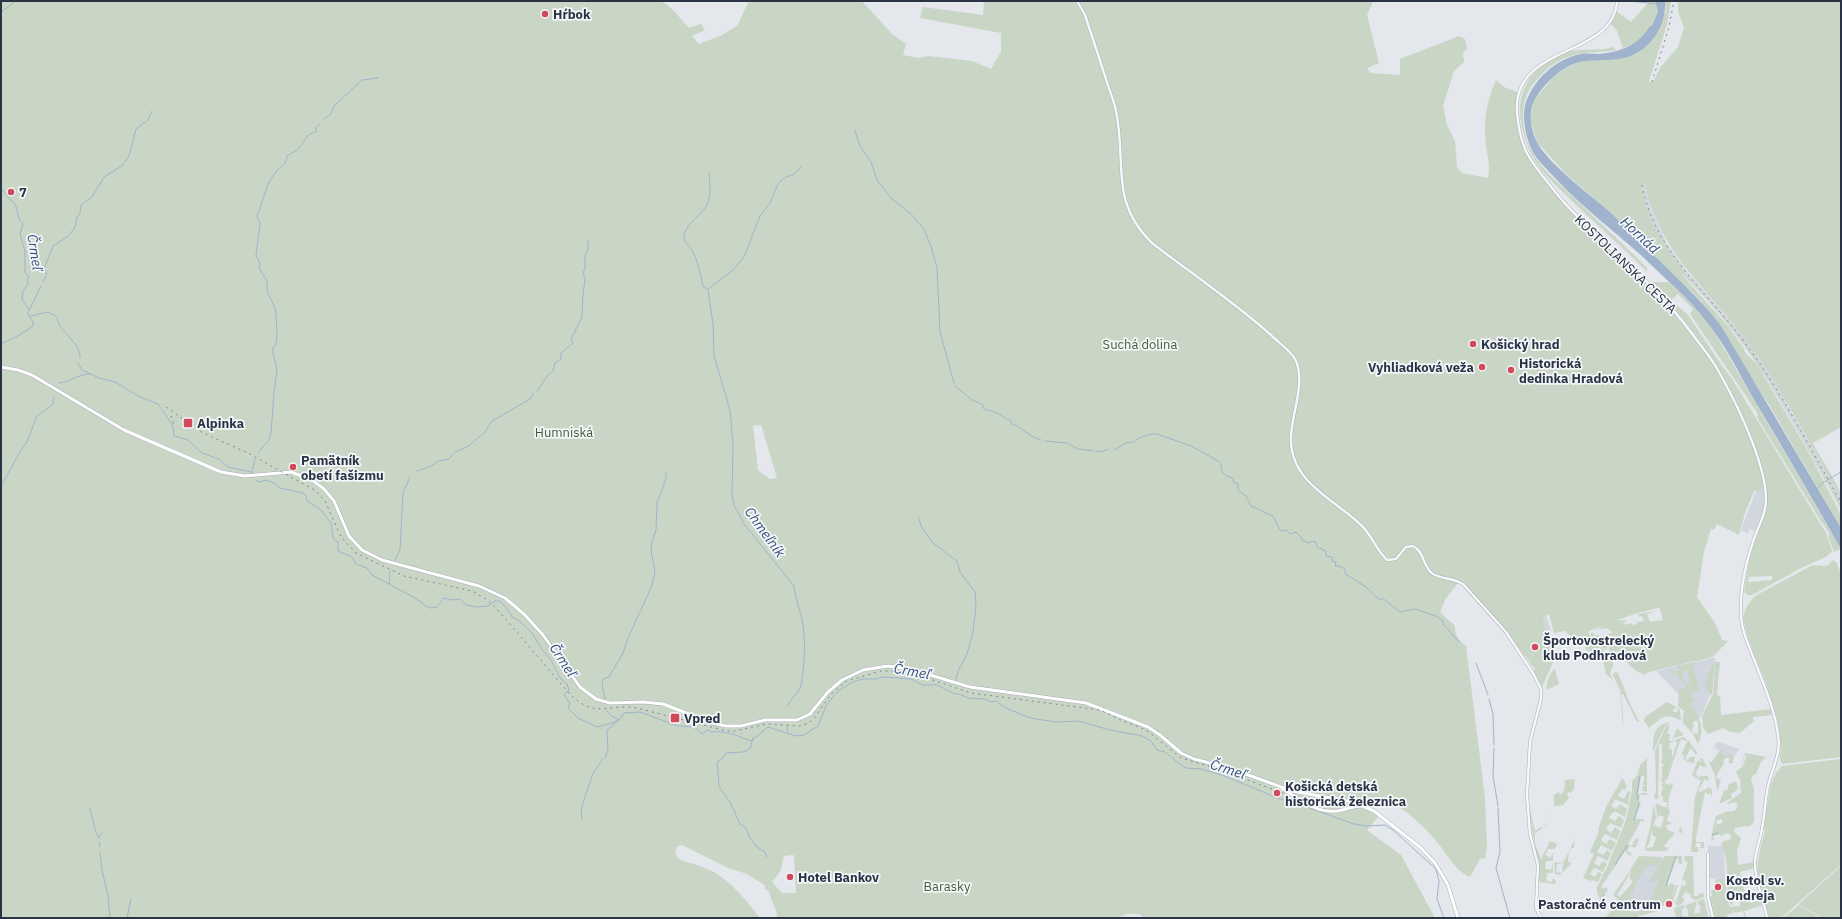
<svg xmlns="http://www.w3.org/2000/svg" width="1842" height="919" font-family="'IBM Plex Sans',sans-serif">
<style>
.built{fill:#d2d6de}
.green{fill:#c9d6c5;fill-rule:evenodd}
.water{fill:#9fb4cc}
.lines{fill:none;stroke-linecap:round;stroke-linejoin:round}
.stream{stroke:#9fb4cc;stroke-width:1}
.tertiary-casing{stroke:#a9aeb7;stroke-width:3.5}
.secondary-casing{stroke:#a9aeb7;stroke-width:4}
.tertiary{stroke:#f7f8fa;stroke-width:2.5}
.secondary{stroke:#fff;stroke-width:3}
.rail{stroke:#7d8696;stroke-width:1;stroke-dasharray:2 4;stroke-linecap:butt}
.poi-dot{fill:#d1495b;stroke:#f4f6f9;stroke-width:1.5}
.labels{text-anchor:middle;stroke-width:3.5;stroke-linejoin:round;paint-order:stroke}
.poi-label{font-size:13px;font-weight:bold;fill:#2b3445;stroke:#f4f6f9;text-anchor:start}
.street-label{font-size:13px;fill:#2b3445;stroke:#f4f6f9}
.park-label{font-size:13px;fill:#3f6138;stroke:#f4f6f9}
.water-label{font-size:14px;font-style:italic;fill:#34527a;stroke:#f4f6f9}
</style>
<rect width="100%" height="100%" fill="#e4e7ec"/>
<g class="built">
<path d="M1645,185L1651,209L1666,242L1686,270L1742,334L1761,360L1841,498V504L1753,355L1668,250L1659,236L1648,209L1642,186Z"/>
<path d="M1763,484L1765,504L1760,521L1755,530H1749L1748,534L1741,530L1758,486Z"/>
<path d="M1543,616L1547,617L1554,645L1550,646Z"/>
<path d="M1713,658H1715L1712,694L1709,696L1701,717L1698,718L1689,705L1656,671Z"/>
<path d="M1717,742H1719L1739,749L1734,757L1728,754L1726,756L1714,747Z"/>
<path d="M1708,846H1724L1725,879L1708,878Z"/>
<path d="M1664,857L1671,864L1664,885L1669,887L1664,902L1658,907V910L1631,918H1613L1633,882L1631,873L1662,858V860Z"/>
</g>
<g class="green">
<path d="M1,1H662L673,10L689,28L701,24L705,30L692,36L699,44L720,36L737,26L749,1H862L892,34L906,44L903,55L919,58L928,56L972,61L991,69L1001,52V33L920,18L923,7L983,15L984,1H1373L1367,15L1379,63L1367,68L1370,73L1400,75V59L1459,36L1465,39L1467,48L1463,53L1464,62L1454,71L1443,106L1447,125L1455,141L1457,167L1462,173L1488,178C1491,166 1487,156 1486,144C1483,122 1487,100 1496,80L1504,87L1519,93C1515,113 1519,140 1529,158C1569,222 1636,263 1684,321C1689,327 1694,336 1699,343C1706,354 1715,364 1721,376C1740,411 1757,449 1765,489L1754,491L1745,513L1739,535L1717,524L1714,530L1711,529L1704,552L1697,597L1715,623L1722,640L1728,641L1713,657L1649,672L1644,675L1635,670L1622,658L1619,661L1620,665L1619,661L1615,660L1614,655L1609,652V646H1608L1606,650C1599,646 1593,642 1590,635L1592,632L1596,636L1598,634L1599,637L1612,633L1611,630H1609L1607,628L1595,630C1603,626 1620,617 1627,621L1620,624L1631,621L1624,623L1625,625L1631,623L1633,625L1637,624V622L1644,621L1642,616L1639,617L1638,614L1657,611L1647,614L1650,622L1663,620L1660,609L1658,608L1634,614L1589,631L1588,632L1592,641L1612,657L1613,666L1610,673L1613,680L1606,674L1603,661H1605L1603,656L1586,650L1584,644C1572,641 1571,634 1564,631C1562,631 1557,633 1554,633L1549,614L1543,617L1550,646L1554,645L1555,658L1542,687L1534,671L1535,668L1532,666L1528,659L1526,658L1527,656L1524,657C1506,630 1484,601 1459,582L1446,598L1440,612L1455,626C1454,635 1459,640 1466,646L1485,798L1487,847L1485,858L1480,859L1470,877C1457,872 1449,858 1441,847C1429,831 1401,803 1382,799C1379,798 1374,798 1370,799L1378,817L1367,830L1401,855L1435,918H1143L1142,915C1133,913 1126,912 1118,918H777C778,909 770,900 769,891L765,889V885L747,874L728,868L682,845L678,846C674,850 675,855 679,859C687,863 697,864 705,868C727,876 746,900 760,918H1ZM761,425L777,478L770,479L758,470L753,426ZM794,855L796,893H782L772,882L780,872L784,856Z"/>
<path d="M1649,1H1655L1658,11L1652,26L1650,27C1643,38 1635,44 1623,48L1617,31L1611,24L1616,11L1631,22L1648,3Z"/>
<path d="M1665,1H1671L1667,25L1649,81L1653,82L1660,68L1678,47L1684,27L1678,12V1H1841V427L1813,443C1819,457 1841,486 1841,498C1812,449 1786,397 1753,350C1713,292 1661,258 1645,185L1642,186C1653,254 1712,296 1749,349C1762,367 1773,387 1784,406C1803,439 1822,471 1841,504V509C1813,460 1787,408 1755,361C1734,330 1709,300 1682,274V275L1728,326L1745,350L1744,351C1747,355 1753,360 1758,366L1808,451L1841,515V528L1771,408L1702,302L1612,214L1565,173L1537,142L1531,122V114L1533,102L1553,77L1568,67L1578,62L1636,53L1666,12Z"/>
<path d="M1613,47L1616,50C1599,53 1582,51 1565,58C1550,64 1541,74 1531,87C1518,106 1522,135 1533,154C1542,169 1556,181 1568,192C1594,218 1622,242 1647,268V272C1623,247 1597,225 1572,201C1559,188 1545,176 1535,161C1528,150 1525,139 1522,127C1514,90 1531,67 1565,53C1580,47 1598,52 1613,47Z"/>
<path d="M1649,282H1669L1695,307L1712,328L1841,549L1834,552L1828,536L1830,535L1823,523H1822L1757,417L1758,414L1690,314L1693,309L1678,294L1671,300L1688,315L1722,366L1731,377L1826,533L1832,551V554L1831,552L1826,557L1801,568L1752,595H1747L1744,591L1750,556L1766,509C1768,492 1762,477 1758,461C1739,390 1702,335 1649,282ZM1772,576V580L1748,582L1749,577Z"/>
<path d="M1833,560L1836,562L1841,573V757L1782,764L1780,759L1781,745L1777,718L1766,683L1748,639L1743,617L1747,606L1755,596L1809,567L1813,565L1827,566Z"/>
<path d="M1715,658L1712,694H1710L1704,684Z"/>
<path d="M1696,662L1693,664L1697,683L1700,689L1690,695L1695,700L1690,703C1699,717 1706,727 1698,744L1693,734L1694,730V733H1698V721H1694L1692,733L1683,723V713L1685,712L1678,706L1679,690L1686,688L1676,672L1672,675L1670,671L1676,669L1673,673L1678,670L1682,672L1685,684L1690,683L1688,671L1682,672L1676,666Z"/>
<path d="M1715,662H1720L1717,694L1720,697L1721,715L1771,709L1772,715L1753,717V720H1755L1740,733L1730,732L1723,728L1708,734L1703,727L1702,716L1713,694Z"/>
<path d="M1555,669L1559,684L1547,690C1546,683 1550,672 1555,669Z"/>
<path d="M1615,672L1618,673L1631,706L1639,721L1637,722L1623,694L1621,695C1622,705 1624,716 1623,726L1620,690L1613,675Z"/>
<path d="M1667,702L1676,707L1675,709H1673V712H1678L1677,707L1680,710L1681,721C1665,711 1661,719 1649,728L1644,721L1645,717Z"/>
<path d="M1670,723L1665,726L1653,752C1653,739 1653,723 1670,723Z"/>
<path d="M1670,725L1667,734H1670L1669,741H1672L1677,728L1684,735L1674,738L1672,743L1670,742L1669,748L1672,750V758L1677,742H1675V740L1683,737L1687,739L1686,741L1681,739L1676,752L1678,753H1676L1667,780H1663L1666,782V784L1670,785L1671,783L1673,784L1669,797L1668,809L1670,810L1667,821L1682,827V834L1678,830L1682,827L1671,823L1670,825L1668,824L1666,827L1668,830L1675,833L1664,846L1667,848L1670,847L1666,851H1645L1647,848L1653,847L1656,837L1653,836L1651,829C1652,838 1649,845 1644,851L1650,828L1654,804L1656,818L1652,827L1656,823L1655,826L1661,828L1664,817L1659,815L1657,818L1656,803L1663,807H1667V802H1663V796H1661L1662,790H1663L1662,784H1664L1661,781L1662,778H1663L1662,777V772H1664L1662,771V766L1664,765L1661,762L1662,760H1664L1662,759V753H1664H1662V747H1664L1662,746V744H1659V746L1658,799H1654L1656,790L1655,751L1666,726Z"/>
<path d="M1688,740L1697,752L1696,755L1691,748L1685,758L1688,760L1690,757H1695L1694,763L1688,762L1683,758L1684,755L1682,754L1677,764Z"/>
<path d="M1723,748L1722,753L1726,756L1729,754L1734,757L1732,764L1728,762L1730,760L1727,757L1723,760L1724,763L1716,777L1721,781L1717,791L1715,776L1709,761L1712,762L1719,751L1721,752Z"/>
<path d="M1745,753L1766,757L1761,762L1756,774L1753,775L1751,779L1754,789V822L1750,826L1739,827L1734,829V832L1741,838L1737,851L1738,865L1754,862V868L1740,872L1741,876L1738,877L1751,903L1762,899L1763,905L1744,911L1747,918H1745L1743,911L1734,913L1732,909L1733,913L1727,915L1728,918H1715L1711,898L1714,918L1709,897L1712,896L1711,891L1716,888L1719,891L1722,889L1720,884L1715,883L1716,879H1725L1729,905L1731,907L1740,906L1739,899L1736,897L1733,899V905L1730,904L1729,895L1730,896L1738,894L1735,891L1728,892C1726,877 1729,856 1721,844L1724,841L1731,839V835L1728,833L1720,836L1719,834L1713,836L1714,840L1717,839L1711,841L1713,828L1723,822L1721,819L1716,821L1717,824H1720L1713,827L1716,816L1728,811L1730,812L1736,810V808L1738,807L1737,803L1734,802L1727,804V803L1741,793L1740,780L1736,772L1743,766L1746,757H1748L1745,755L1742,765H1741Z"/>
<path d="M1647,758V792L1642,791L1643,786H1647L1643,785L1644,780L1646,779H1644V776H1641L1638,794L1647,793V795H1640L1639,801L1641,802L1635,819H1644V822L1641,821L1628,844L1631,846L1633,844L1635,845L1633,843L1636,838L1639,840L1635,848L1630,846L1627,851L1632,854L1630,856L1625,851L1601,887L1604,889L1606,887L1608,889L1601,901L1597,893V887L1608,865L1626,820L1632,790V781L1638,774L1640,765Z"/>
<path d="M1699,758L1703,759L1707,768L1704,765L1705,768L1700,765L1695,774L1699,778L1700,776H1708L1709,780L1708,781L1705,779L1698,791L1701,792L1704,789L1706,790L1708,787H1710L1711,793V788L1712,789V798L1711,794H1706L1707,792H1705L1696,837V842H1704V848H1699L1701,847V843H1696L1695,847H1698V852H1691L1695,797L1701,781L1692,775L1698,760L1703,763Z"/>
<path d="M1841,759V865L1781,918H1769L1757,870L1758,861L1761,845L1765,832L1764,824L1771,784L1776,773L1782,766Z"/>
<path d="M1617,775L1624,780L1627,787L1625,790L1622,789L1618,796L1624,799L1628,791L1630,792L1628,805L1615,799L1611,806L1616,809L1620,804L1627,809L1625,817L1614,811L1609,818L1615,821L1619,816L1624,820L1621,828L1610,823L1606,829L1611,833L1615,827L1620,831L1617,840L1605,834L1601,840L1606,844L1610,839L1616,843L1612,851L1601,845L1597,852L1603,855L1607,850L1611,853L1607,861L1598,856L1594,863L1599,866L1603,861L1607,864L1603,872L1594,868L1590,874L1595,877L1598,872L1602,874L1598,882L1592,880L1591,881L1583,878L1594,854L1590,852L1599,831L1598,830L1606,807L1622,779Z"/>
<path d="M1575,779L1574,789L1571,793L1568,792L1567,795L1569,798L1563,805L1554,806V795L1559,792L1560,795L1564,791L1565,780Z"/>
<path d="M1736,781L1738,787L1736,791L1731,794L1732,798L1719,804L1724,790V791L1728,789V785Z"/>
<path d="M1529,805L1535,831L1542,826L1541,829L1548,824L1550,809L1548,825L1535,833V843L1541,859L1550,841L1557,844L1555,849H1548L1545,855L1550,858L1553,853V861H1546L1545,869L1551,870L1553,864V873H1547L1546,881L1552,882V879H1554L1556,881L1555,884L1538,882C1539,855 1531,831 1529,805Z"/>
<path d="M1575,839L1574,848H1571L1569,852L1568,862H1571V864L1560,875L1555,874L1554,862L1561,863L1564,858L1561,864H1557L1556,872L1562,873L1563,863Z"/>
<path d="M1639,856L1662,857L1659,864L1654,866L1650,864L1639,877L1633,892L1630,895L1631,896L1627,899L1622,910L1625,911L1629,902L1628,901L1631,897L1636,901L1635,904L1633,903L1629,911L1636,914L1639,906L1636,904L1637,902L1645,909L1646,906H1648L1659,879L1657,877L1654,883L1649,881L1665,856H1682V864L1678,863L1679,860L1676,859L1667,885L1669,886L1670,883L1675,885L1671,901L1676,885H1678L1673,901L1676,902L1682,885L1685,886L1686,881L1682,880L1688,862L1684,861L1685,856H1693L1694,896H1698V894L1704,893V897L1696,900L1689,897H1691V895L1686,892L1682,896L1683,899L1685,898L1682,904L1676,906V903H1672L1673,907L1668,908V906H1670L1669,902L1664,903V905L1658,907V911L1640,916L1641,911H1640L1639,916L1635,918H1606L1612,908L1615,909L1620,901L1613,895L1629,872V875L1619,892H1617L1619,893L1617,895L1620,897L1633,882L1630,879V870Z"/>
<path d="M1841,866V918L1822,917L1799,906V904Z"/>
<path d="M1704,899L1709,918H1676L1674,908L1684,905L1685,908L1682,909V916L1688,917V909L1686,908V905L1697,901L1694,913H1700V905H1698V901Z"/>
<path d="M1798,906L1822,918H1783Z"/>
</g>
<path class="water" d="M1655,1H1665C1667,28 1647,55 1619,59C1605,61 1589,59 1576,63C1559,69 1543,85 1534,101C1528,113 1531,130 1537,142C1549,165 1591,195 1611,213C1628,229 1644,246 1661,262C1682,283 1703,302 1721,326L1841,528V549C1813,500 1785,451 1756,403C1740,376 1726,345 1706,321C1688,297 1664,278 1643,257C1614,231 1582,207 1555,178C1548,170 1539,162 1534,154C1526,140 1521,117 1526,102C1535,78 1556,59 1581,54C1587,53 1593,54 1599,54C1620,52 1639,45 1650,26H1652L1658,11Z"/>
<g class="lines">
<g class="stream">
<path d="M1630,1L1657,4"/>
<path d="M1,12L16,1"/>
<path d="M324,119L331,114L334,106L362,80L378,78"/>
<path d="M855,131L860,146L871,162L877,180L892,199L911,214L924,229L931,247L937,268L940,332L954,383"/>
<path d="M1,188L16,206L19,219L23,224L20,234L25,252V273L29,276L27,280L28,284L23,291L22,300L29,309L28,314L33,322V326"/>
<path d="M43,282L47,274L44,269L53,246L67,237L73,230L76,225V219L80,213L81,205L92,197L104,177L123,165L129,156L136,129L148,120L152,111"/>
<path d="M707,289L703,286C700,274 698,260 692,250C689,245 684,243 684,237C684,224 704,215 708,202C711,192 710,183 709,174"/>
<path d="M708,289L733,270L744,257L760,216L770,203L778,184L784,178L794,174L801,167"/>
<path d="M708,290L713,324L714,356L730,410L733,445L732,493L734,505L744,524L794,586C795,599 801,611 803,625C806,644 804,666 801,686C799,693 790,698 788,706"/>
<path d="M30,309L41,286"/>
<path d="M31,316L47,312L55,315C57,318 58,321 59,324C64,334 81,345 80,358"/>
<path d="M1,344L16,337L32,327"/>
<path d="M78,363L82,370L99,378L115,382L140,397L158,404L173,426L174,436L188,440L202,453L219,459L228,467L251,472L253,474"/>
<path d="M59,383C71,382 78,374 90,374"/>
<path d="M955,386L972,400L983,405V408L986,410C996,410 1002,417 1011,421L1012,424C1023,428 1029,437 1041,440"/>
<path d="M537,391L548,375L553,371L555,363L561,359V353L573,343L571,339L582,317L583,295L585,279L583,272L585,269V255L588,250V240"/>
<path d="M1045,441L1067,443L1078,449L1094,451"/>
<path d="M1114,450L1126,443L1134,442L1139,438L1152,434H1157L1191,446L1220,462"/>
<path d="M1096,451L1101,452L1108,449"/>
<path d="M258,453L269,440L271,433L274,393L277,369L272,350L276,344L277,335L276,314L275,308L267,291V281L259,268L260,264L256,255L260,224L257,216L269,182L277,170L286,162L287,156C291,153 296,152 300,147C305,141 306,134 316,132V127L320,124"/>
<path d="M1221,464L1222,472L1226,476L1233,478V482L1238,484V490L1246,496L1251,506L1273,516L1280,530L1281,531L1286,530L1290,534L1296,532L1302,538V541H1306L1307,543L1315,541L1317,547L1326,551V556L1332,557V561L1336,562L1335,566H1339L1345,569V574C1353,578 1360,583 1367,588C1371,591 1374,596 1379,599C1383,601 1380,597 1385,600C1390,604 1395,608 1400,612L1415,609L1436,616L1442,620L1444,625L1459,642"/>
<path d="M417,471L431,466L439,461L449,459L455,452L467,447L484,433L492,421L530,399L533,394"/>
<path d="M252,472L255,459"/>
<path d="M1834,476L1841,472"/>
<path d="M256,480L258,482L267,480L274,483L280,488L303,493L306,496L307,501L320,509L331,523L333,538L338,542V551L352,557L356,564L367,568L372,575L415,598L426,606L430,608L437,607L444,598L452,600L460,599L466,605L477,607L488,606L495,601H500L508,610L512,617L518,620L532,633L543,651L551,660L560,678L567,684L569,690L564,695L570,703L568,708L578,718L597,727L612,723L620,719L624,713L640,712L678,726L694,727L702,734L708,730L711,732C725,730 738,736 751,741L768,727L796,736L804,735L818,726L826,706L834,695L841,689L853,682L862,679H876L883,677L911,679L923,685H937L955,694H959L968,698L986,699L990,702L996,701L1006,708L1030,718L1056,722L1078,721L1110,730L1142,736L1151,741L1157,750L1165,752L1177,762L1186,768L1201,769L1222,775L1280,799L1293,802L1354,824L1366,826L1385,825L1393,830L1436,869L1439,881L1437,899L1444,918"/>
<path d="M1,486L21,450L27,442L37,416L53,404L54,398"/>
<path d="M1817,489L1822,483L1833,477"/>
<path d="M918,517L922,528L933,543L957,561L960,572L975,592L976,607L973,632L967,654L959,669L955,682"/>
<path d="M394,562L400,550L403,493L410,477"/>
<path d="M389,584L390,571"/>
<path d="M1476,663L1488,695"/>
<path d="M605,699L602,685L603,679L609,677L623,653L628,638L651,588L655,572L651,550L652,542L656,530L657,503L666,479V473"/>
<path d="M1489,699L1493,714L1494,745"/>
<path d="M606,710L611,716L618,719"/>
<path d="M787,727L788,732"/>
<path d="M1494,748L1493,776L1498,806"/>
<path d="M605,758L608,750L607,730L619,720"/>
<path d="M719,785L717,762L721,760L726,753L743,752L750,749L753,738"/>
<path d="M719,787L730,802L740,824L745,827L750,838L757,847L765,852L767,857"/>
<path d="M1638,800L1637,793L1640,776"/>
<path d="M1498,808L1500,852L1496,868L1510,918"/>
<path d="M90,809C93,818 94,832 99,838"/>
<path d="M582,819L581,809L593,773L603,759"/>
<path d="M1634,820L1639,804"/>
<path d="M1712,835L1718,833"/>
<path d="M99,837L102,833"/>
<path d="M99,842L100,847"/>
<path d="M100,853L102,870L108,896L110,918"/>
<path d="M1615,865L1627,845"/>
<path d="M1666,886L1676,856"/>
<path d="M1603,897L1604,895"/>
<path d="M127,918L131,899"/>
</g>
<defs>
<g id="tertiary">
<path d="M1077,1L1085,15C1092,36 1099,58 1106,79C1109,90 1114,100 1116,111C1127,163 1109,202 1152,243C1192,274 1234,302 1272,336C1279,343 1290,350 1295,359C1307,382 1290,417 1291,440C1291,483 1336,500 1362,526C1372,536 1377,551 1387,560L1396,559L1406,547L1413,546C1425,552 1423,568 1433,574C1443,580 1454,577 1464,585L1506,632L1533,673L1541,689V699L1530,742L1527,795L1530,834L1538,865L1536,908L1541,918"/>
<path d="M1617,1C1614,58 1512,44 1517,112C1518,124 1520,137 1525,149C1530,162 1540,172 1549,184C1576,220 1611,247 1643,278C1663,297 1680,317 1696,339C1704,350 1714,361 1720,374C1737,404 1772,475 1765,509C1763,519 1757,529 1754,539C1746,562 1740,588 1741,613C1741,629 1748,644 1754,659C1763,683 1775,709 1778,735C1781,752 1774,765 1769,782C1765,797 1765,814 1762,829C1760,840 1756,850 1755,861C1754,880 1764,899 1767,918"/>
<path d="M1708,854V897L1713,918"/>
</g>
<g id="secondary">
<path d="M1,367L18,370L32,375L124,430L221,472L245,476L291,472L312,480L324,489L334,501L349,536L362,550L382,560L479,586L505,598L525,615L543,635L580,687L596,699L610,703L643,702L663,704L712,723L726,726H741L765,720H797L810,714L828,692L842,680L863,670L888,666L910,669L970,687L1086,703L1148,727L1160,735L1181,753L1194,759L1229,768L1292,791L1353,802L1374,811L1421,848L1435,863L1448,885L1458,918"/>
<path d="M1282,789C1299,798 1316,814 1337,811C1345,810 1353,806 1362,806"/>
</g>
</defs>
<use href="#tertiary" class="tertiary-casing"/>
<use href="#secondary" class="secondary-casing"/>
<use href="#tertiary" class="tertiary"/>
<use href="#secondary" class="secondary"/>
<g class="rail">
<path d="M1652,82L1669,27L1674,1"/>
<path d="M1642,185C1655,255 1713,296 1751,351C1785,398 1812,452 1841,502"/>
<path d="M166,407L203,433L248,453L316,491L325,501L341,537L356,553L404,576L472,591L486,599L497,609L569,693C595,720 607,703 637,708L727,731H735L766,724L800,726L809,723L815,717L831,694L847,681L881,671H900L921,676L971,693L1100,710L1121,720L1146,730L1181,758L1218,769L1288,795"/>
<path d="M171,416L175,427"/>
</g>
</g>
<g class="poi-dot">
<circle cx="545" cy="14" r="4"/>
<circle cx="11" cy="192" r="4"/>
<circle cx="1473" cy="344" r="4"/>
<circle cx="1482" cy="367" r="4"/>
<circle cx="1511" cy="370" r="4"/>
<rect x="183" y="418" width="10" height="10" rx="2"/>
<circle cx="293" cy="467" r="4"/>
<circle cx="1535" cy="647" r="4"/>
<rect x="670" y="713" width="10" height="10" rx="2"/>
<circle cx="1277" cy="793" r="4"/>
<circle cx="790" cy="877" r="4"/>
<circle cx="1718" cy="887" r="4"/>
<circle cx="1669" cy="904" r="4"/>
</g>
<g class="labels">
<g class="poi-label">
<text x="553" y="19">Hŕbok</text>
<text x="19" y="197">7</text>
<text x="1481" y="349">Košický hrad</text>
<text x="1519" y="368">Historická<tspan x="1519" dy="15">dedinka Hradová</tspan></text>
<text x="1474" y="372" text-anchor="end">Vyhliadková veža</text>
<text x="197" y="428">Alpinka</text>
<text x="301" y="465">Pamätník<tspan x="301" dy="15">obetí fašizmu</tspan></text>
<text x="1543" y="645">Športovostrelecký<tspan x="1543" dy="15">klub Podhradová</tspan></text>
<text x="684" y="723">Vpred</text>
<text x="1285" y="791">Košická detská<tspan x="1285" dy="15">historická železnica</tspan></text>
<text x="798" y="882">Hotel Bankov</text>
<text x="1726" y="885">Kostol sv.<tspan x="1726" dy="15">Ondreja</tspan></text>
<text x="1661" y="909" text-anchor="end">Pastoračné centrum</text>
</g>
<g class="street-label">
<text transform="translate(1626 264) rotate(44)" y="5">KOSTOLIANSKA CESTA</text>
</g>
<g class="park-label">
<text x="1140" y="349">Suchá dolina</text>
<text x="564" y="437">Humniská</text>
<text x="947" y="891">Barasky</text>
</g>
<g class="water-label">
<text transform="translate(1640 235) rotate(43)" y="5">Hornád</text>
<text transform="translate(35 252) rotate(81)" y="5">Črmeľ</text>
<text transform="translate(765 532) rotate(54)" y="5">Chmeľník</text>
<text transform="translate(563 660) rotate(57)" y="5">Črmeľ</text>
<text transform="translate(912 671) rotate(10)" y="5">Črmeľ</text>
<text transform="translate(1228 769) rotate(18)" y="5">Črmeľ</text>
</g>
</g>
<rect width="1842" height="919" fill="none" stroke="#2b3445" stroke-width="4"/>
</svg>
